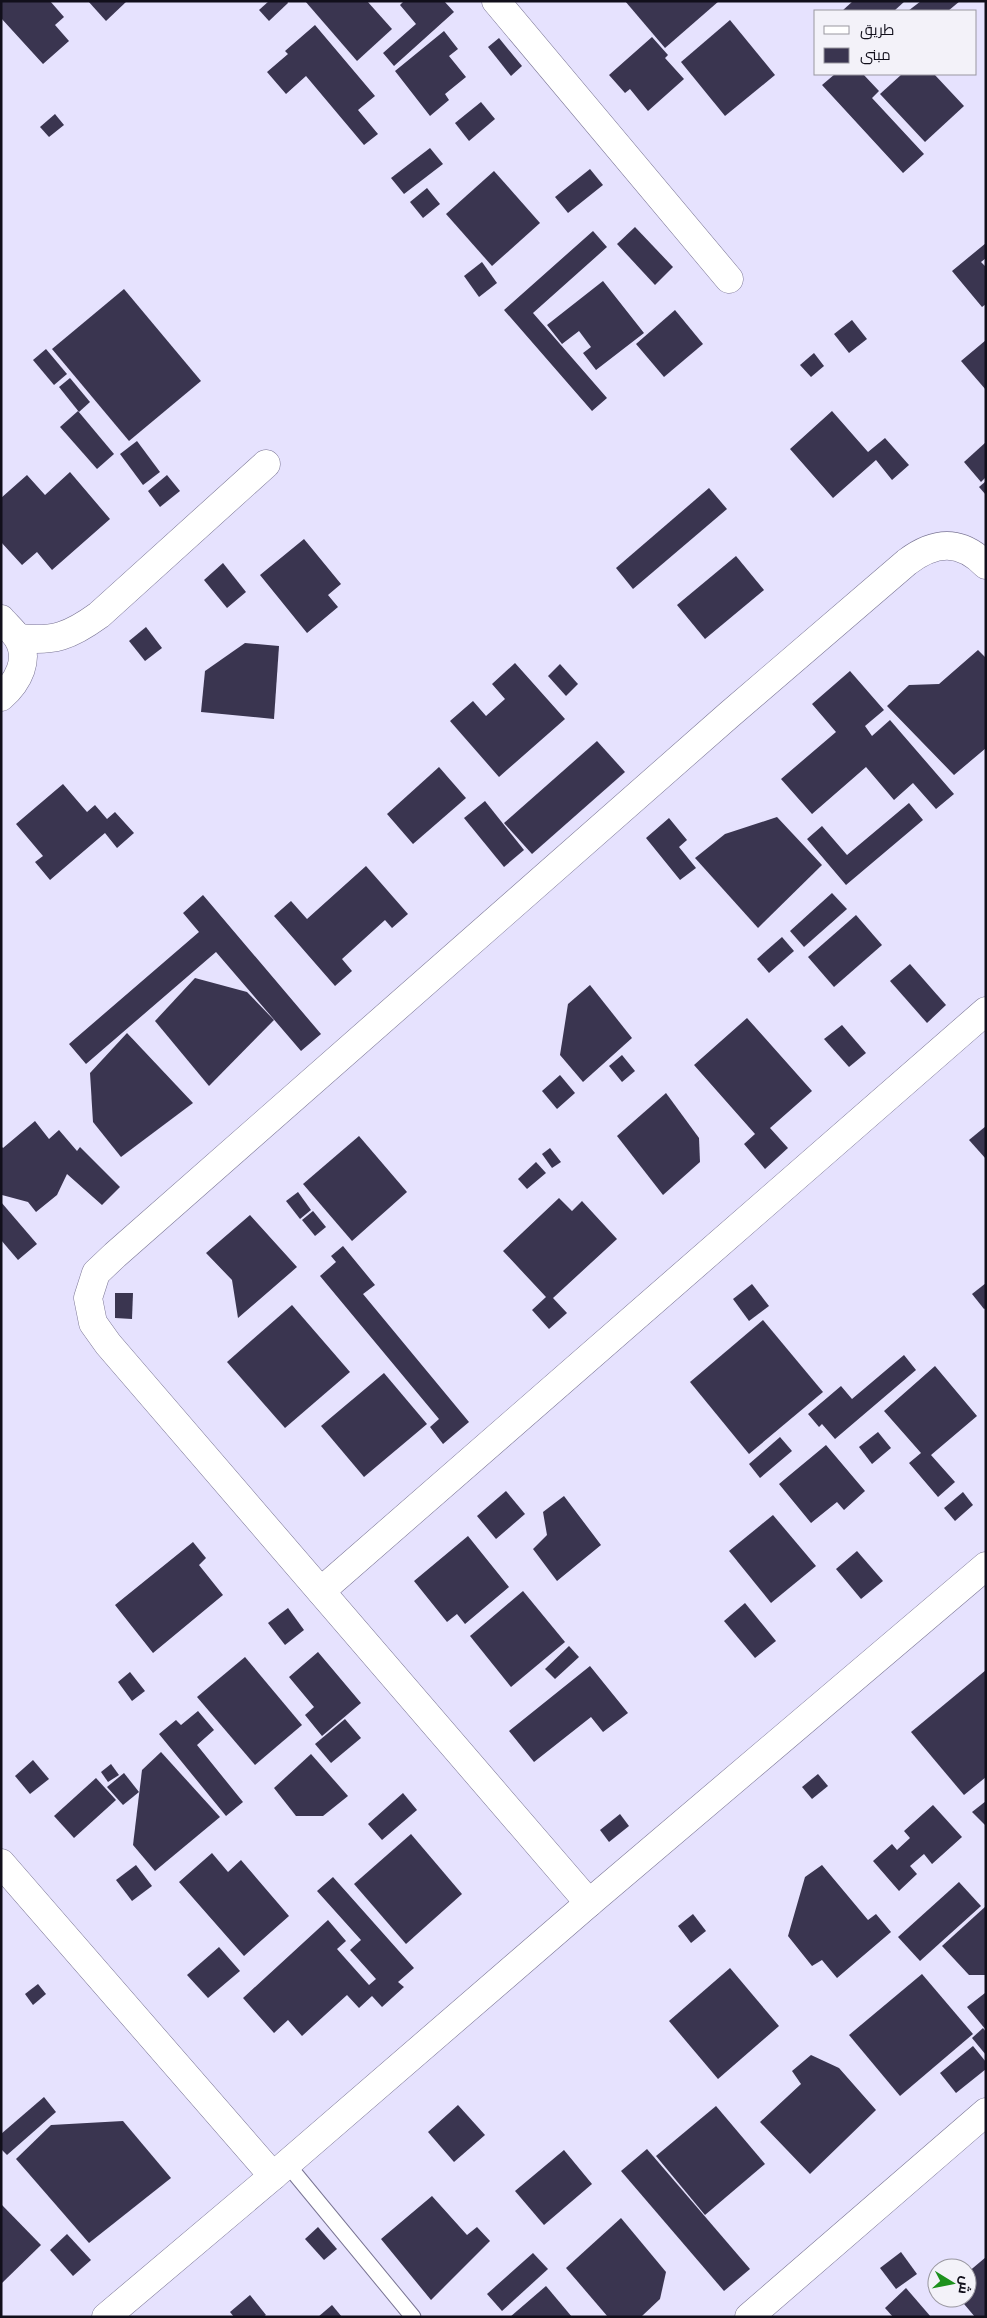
<svg xmlns="http://www.w3.org/2000/svg" width="987" height="2318" font-family="Figtree,Cairo,sans-serif">
<style>
.building{fill:#3a3550}
.lines{fill:none;stroke-linecap:round;stroke-linejoin:round}
.lane-casing{stroke:#7a7594;stroke-width:17}
.street-casing{stroke:#7a7594;stroke-width:29}
.lane{stroke:#fff;stroke-width:15}
.street{stroke:#fff;stroke-width:28}
</style>
<rect width="100%" height="100%" fill="#e6e2fe"/>
<g class="building">
<path d="M1,1H50L64,17L55,25L69,41L43,64L1,18Z"/>
<path d="M88,1H127L106,21Z"/>
<path d="M269,1H287L288,3L269,21L259,10Z"/>
<path d="M305,1H367L392,29L357,61Z"/>
<path d="M404,1H444L454,12L394,66L383,53L416,24L400,5Z"/>
<path d="M625,1H719L665,48Z"/>
<path d="M853,1H905L894,11H842Z"/>
<path d="M921,1H960L948,11H908Z"/>
<path d="M730,20L775,75L725,116L681,62Z"/>
<path d="M315,25L375,96L358,110L378,134L364,145L306,76L286,94L267,72L288,54L285,51Z"/>
<path d="M444,31L458,49L449,56L466,77L445,94L449,100L430,116L395,71Z"/>
<path d="M652,37L668,55L665,58L684,79L648,111L630,89L625,93L609,75Z"/>
<path d="M499,38L522,66L511,76L488,47Z"/>
<path d="M835,74H863L879,91L872,98L924,154L903,173L822,85Z"/>
<path d="M902,74H934L964,106L925,142L880,94Z"/>
<path d="M481,102L495,119L469,141L455,123Z"/>
<path d="M55,114L64,125L49,137L40,127Z"/>
<path d="M430,148L443,164L404,194L391,178Z"/>
<path d="M590,169L603,185L568,213L555,197Z"/>
<path d="M494,171L540,223L492,266L446,214Z"/>
<path d="M427,188L440,204L423,218L410,202Z"/>
<path d="M635,227L673,267L655,285L617,244Z"/>
<path d="M593,231L607,247L533,313L607,398L592,411L504,310Z"/>
<path d="M986,243V258L981,262L986,267V304L982,307L952,271Z"/>
<path d="M482,262L497,283L479,297L464,276Z"/>
<path d="M603,281L644,333L596,370L583,353L591,347L579,331L562,344L547,325Z"/>
<path d="M124,289L201,381L129,441L52,349Z"/>
<path d="M675,310L703,344L664,377L636,344Z"/>
<path d="M852,320L867,339L849,353L834,334Z"/>
<path d="M986,340V390L961,361Z"/>
<path d="M46,349L67,374L54,385L33,360Z"/>
<path d="M814,353L824,366L811,377L800,365Z"/>
<path d="M70,378L90,402L79,412L59,387Z"/>
<path d="M78,411L114,454L97,469L60,427Z"/>
<path d="M832,411L868,452L885,438L909,465L892,480L876,460L833,498L790,449Z"/>
<path d="M137,441L160,472L143,485L120,454Z"/>
<path d="M986,442V477L981,482L964,462Z"/>
<path d="M70,472L110,519L52,570L37,552L22,565L1,542V498L27,475L45,495Z"/>
<path d="M167,475L180,491L160,507L148,491Z"/>
<path d="M986,481V495L979,487Z"/>
<path d="M709,488L727,509L633,589L616,568Z"/>
<path d="M304,539L341,584L328,595L338,607L307,633L260,575Z"/>
<path d="M736,556L764,590L705,639L677,605Z"/>
<path d="M223,563L246,592L227,608L204,580Z"/>
<path d="M146,627L162,648L145,661L129,641Z"/>
<path d="M245,643L279,646L274,719L201,712L205,671Z"/>
<path d="M978,650L986,658V748L954,775L887,706L909,685L939,684Z"/>
<path d="M515,663L565,719L499,777L450,721L473,701L486,716L505,699L492,684Z"/>
<path d="M560,664L578,684L566,696L548,676Z"/>
<path d="M850,671L884,710L865,726L872,736L890,720L954,794L936,809L913,783L894,800L866,767L812,814L781,779L836,732L812,704Z"/>
<path d="M597,741L625,772L532,854L504,823Z"/>
<path d="M439,767L466,798L413,844L387,814Z"/>
<path d="M63,784L87,812L95,805L107,819L115,812L134,833L117,848L105,833L50,880L35,862L43,856L16,824Z"/>
<path d="M485,801L524,850L504,867L464,818Z"/>
<path d="M909,803L923,820L846,885L807,839L822,826L847,855Z"/>
<path d="M777,817L822,865L758,928L695,858L725,834Z"/>
<path d="M669,818L687,840L679,847L696,868L680,880L646,838Z"/>
<path d="M366,866L408,914L392,928L385,920L342,959L352,971L335,986L274,916L291,901L307,919Z"/>
<path d="M832,893L847,909L804,947L790,931Z"/>
<path d="M203,895L321,1034L301,1051L216,952L86,1064L69,1044L199,932L183,913Z"/>
<path d="M856,915L882,945L834,987L808,957Z"/>
<path d="M782,937L794,951L769,973L757,959Z"/>
<path d="M910,964L946,1005L927,1023L890,981Z"/>
<path d="M195,978L247,992L274,1020L209,1086L155,1021Z"/>
<path d="M590,985L632,1038L583,1082L560,1055L568,1004Z"/>
<path d="M747,1018L812,1091L770,1128L788,1148L765,1169L744,1144L755,1134L694,1065Z"/>
<path d="M842,1025L866,1053L849,1067L824,1039Z"/>
<path d="M127,1033L193,1103L121,1157L93,1122L90,1073Z"/>
<path d="M622,1055L635,1071L622,1082L609,1066Z"/>
<path d="M560,1075L575,1093L557,1109L542,1091Z"/>
<path d="M666,1093L699,1138L700,1162L663,1195L617,1136Z"/>
<path d="M35,1121L49,1139L59,1130L77,1151L80,1147L120,1187L102,1205L67,1174L57,1195L36,1212L28,1202L2,1195L1,1146L3,1148Z"/>
<path d="M986,1126V1159L969,1140Z"/>
<path d="M359,1136L407,1192L352,1241L303,1184Z"/>
<path d="M550,1148L561,1162L552,1168L542,1154Z"/>
<path d="M536,1162L546,1173L527,1189L518,1179Z"/>
<path d="M298,1192L311,1210L300,1219L286,1201Z"/>
<path d="M559,1198L572,1211L582,1201L617,1239L553,1298L567,1313L549,1329L532,1310L546,1297L503,1251Z"/>
<path d="M1,1202L37,1244L18,1260L1,1240Z"/>
<path d="M313,1211L326,1227L315,1236L302,1220Z"/>
<path d="M250,1215L297,1267L238,1318L232,1280L206,1253Z"/>
<path d="M343,1246L375,1285L363,1294L469,1422L443,1444L430,1427L439,1419L320,1276L336,1262L331,1256Z"/>
<path d="M986,1283V1308L984,1309L972,1294Z"/>
<path d="M752,1284L769,1306L749,1321L733,1299Z"/>
<path d="M115,1293H133L132,1319L115,1318Z"/>
<path d="M292,1305L350,1372L285,1428L227,1362Z"/>
<path d="M763,1320L823,1392L749,1454L690,1382Z"/>
<path d="M904,1355L916,1370L835,1439L822,1424L819,1427L808,1414L841,1386L852,1399Z"/>
<path d="M935,1366L977,1416L931,1455L955,1482L938,1497L909,1463L921,1453L884,1411Z"/>
<path d="M384,1373L427,1424L364,1477L321,1426Z"/>
<path d="M878,1432L891,1448L872,1464L859,1447Z"/>
<path d="M780,1437L792,1451L760,1478L749,1464Z"/>
<path d="M826,1445L865,1491L844,1510L837,1502L811,1523L779,1484Z"/>
<path d="M506,1491L525,1514L496,1539L477,1516Z"/>
<path d="M963,1492L973,1505L955,1521L944,1508Z"/>
<path d="M564,1496L601,1545L557,1581L533,1549L547,1535L543,1512Z"/>
<path d="M773,1515L816,1566L771,1603L729,1551Z"/>
<path d="M468,1536L509,1587L465,1624L457,1614L447,1622L414,1581Z"/>
<path d="M193,1542L206,1558L199,1565L223,1595L153,1653L115,1605Z"/>
<path d="M857,1551L883,1581L861,1599L836,1569Z"/>
<path d="M523,1591L565,1642L511,1687L470,1636Z"/>
<path d="M745,1603L776,1641L755,1658L724,1621Z"/>
<path d="M288,1608L304,1630L285,1645L268,1623Z"/>
<path d="M569,1646L579,1657L555,1679L545,1669Z"/>
<path d="M318,1652L361,1703L322,1736L305,1715L314,1707L289,1677Z"/>
<path d="M245,1657L302,1725L255,1765L197,1697Z"/>
<path d="M590,1666L628,1713L603,1732L591,1717L534,1762L509,1731Z"/>
<path d="M986,1670V1777L964,1795L911,1732Z"/>
<path d="M130,1672L145,1691L132,1701L118,1682Z"/>
<path d="M198,1711L214,1730L197,1745L243,1802L226,1816L159,1734L176,1720L181,1725Z"/>
<path d="M345,1719L361,1738L331,1763L315,1744Z"/>
<path d="M161,1752L220,1817L155,1871L133,1845L142,1770Z"/>
<path d="M311,1754L348,1796L323,1816H296L274,1788Z"/>
<path d="M33,1760L49,1779L30,1794L15,1776Z"/>
<path d="M111,1764L119,1775L108,1782L101,1772Z"/>
<path d="M124,1773L139,1792L123,1805L107,1787Z"/>
<path d="M818,1774L828,1786L812,1799L802,1787Z"/>
<path d="M96,1778L116,1800L74,1838L54,1816Z"/>
<path d="M403,1793L417,1810L382,1840L368,1824Z"/>
<path d="M986,1801V1826L972,1812Z"/>
<path d="M933,1805L962,1837L932,1864L924,1854L910,1866L917,1874L899,1891L873,1861L892,1844L897,1850L910,1838L904,1831Z"/>
<path d="M620,1814L629,1826L609,1842L600,1830Z"/>
<path d="M411,1834L462,1894L406,1944L354,1884Z"/>
<path d="M212,1853L228,1872L241,1860L289,1916L244,1956L179,1882Z"/>
<path d="M136,1865L152,1886L132,1901L116,1880Z"/>
<path d="M822,1865L868,1920L876,1914L891,1932L837,1978L822,1960L812,1966L788,1936L805,1877Z"/>
<path d="M333,1877L414,1968L398,1982L404,1987L382,2007L372,1996L359,2008L347,1995L302,2036L288,2020L274,2033L243,1998L328,1920L346,1941L337,1949L369,1985L376,1979L350,1950L361,1940L317,1891Z"/>
<path d="M959,1882L981,1906L920,1961L898,1937Z"/>
<path d="M986,1906V1975H969L942,1946Z"/>
<path d="M693,1914L706,1931L691,1943L678,1926Z"/>
<path d="M219,1947L240,1971L208,1998L187,1975Z"/>
<path d="M730,1968L779,2026L718,2079L669,2021Z"/>
<path d="M922,1974L973,2034L900,2096L849,2035Z"/>
<path d="M38,1984L46,1994L33,2005L25,1994Z"/>
<path d="M985,1993L986,1994V2030L967,2007Z"/>
<path d="M983,2028L986,2032V2055L972,2038Z"/>
<path d="M973,2046L986,2062V2069L956,2093L940,2073Z"/>
<path d="M811,2055L839,2068L876,2110L810,2174L760,2122L801,2084L792,2071Z"/>
<path d="M44,2097L56,2112L7,2155L1,2149V2134Z"/>
<path d="M458,2105L485,2135L454,2162L428,2132Z"/>
<path d="M716,2106L765,2164L705,2215L656,2156Z"/>
<path d="M123,2121L171,2178L89,2243L16,2159L51,2125Z"/>
<path d="M647,2149L750,2269L724,2291L621,2171Z"/>
<path d="M564,2150L592,2184L544,2225L515,2191Z"/>
<path d="M432,2196L467,2235L477,2227L490,2241L431,2300L381,2239Z"/>
<path d="M1,2204L41,2245L1,2284Z"/>
<path d="M621,2218L666,2272L660,2299L642,2316L608,2317L566,2268Z"/>
<path d="M318,2227L337,2249L324,2260L305,2239Z"/>
<path d="M67,2234L91,2260L73,2276L50,2250Z"/>
<path d="M901,2252L917,2274L896,2289L880,2268Z"/>
<path d="M533,2253L548,2269L502,2311L487,2294Z"/>
<path d="M986,2257V2317H975L959,2298H967V2273Z"/>
<path d="M546,2286L572,2317H510Z"/>
<path d="M906,2288L931,2317H893L885,2308Z"/>
<path d="M250,2295L266,2315L263,2317H234L230,2312Z"/>
<path d="M332,2305L342,2317H318Z"/>
</g>
<g class="lines">
<defs>
<path id="lane" d="M287,2164L413,2317"/>
<g id="street">
<path d="M496,1L729,279"/>
<path d="M1,619C6,625 13,631 17,637C31,659 18,682 1,697"/>
<path d="M18,638C54,642 70,636 99,615L266,464"/>
<path d="M321,1591L986,1011"/>
<path d="M1,1863L273,2176"/>
<path d="M589,1903L108,1344L93,1323L88,1298L96,1273L115,1255L730,714L907,562C935,541 960,539 986,565"/>
<path d="M106,2317L273,2176L589,1903L986,1566"/>
<path d="M749,2317L986,2112"/>
</g>
</defs>
<use href="#lane" class="lane-casing"/>
<use href="#street" class="street-casing"/>
<use href="#lane" class="lane"/>
<use href="#street" class="street"/>
</g>
<rect width="987" height="2318" fill="none" stroke="#110f1b" stroke-width="5"/>
<rect x="814" y="10" width="162" height="65" fill="#f3f2f9" stroke="#9997a0"/>
<rect x="824" y="26" width="25" height="8" fill="#ffffff" stroke="#9997a0"/>
<text x="860" y="35" font-size="15" fill="#110f1b">طريق</text>
<rect x="824" y="48" width="25" height="15" fill="#3a3550" stroke="#9997a0"/>
<text x="860" y="60" font-size="15" fill="#110f1b">مبنى</text>
<g transform="translate(952 2283) rotate(100)"><circle r="24" fill="#f3f2f9" stroke="#9997a0"/>
<path d="M0-4L9 19L0 12L-9 19Z" fill="#1d911d"/>
<text y="-8" font-size="14" font-weight="bold" text-anchor="middle" fill="#110f1b">ش</text>
</g>
</svg>
